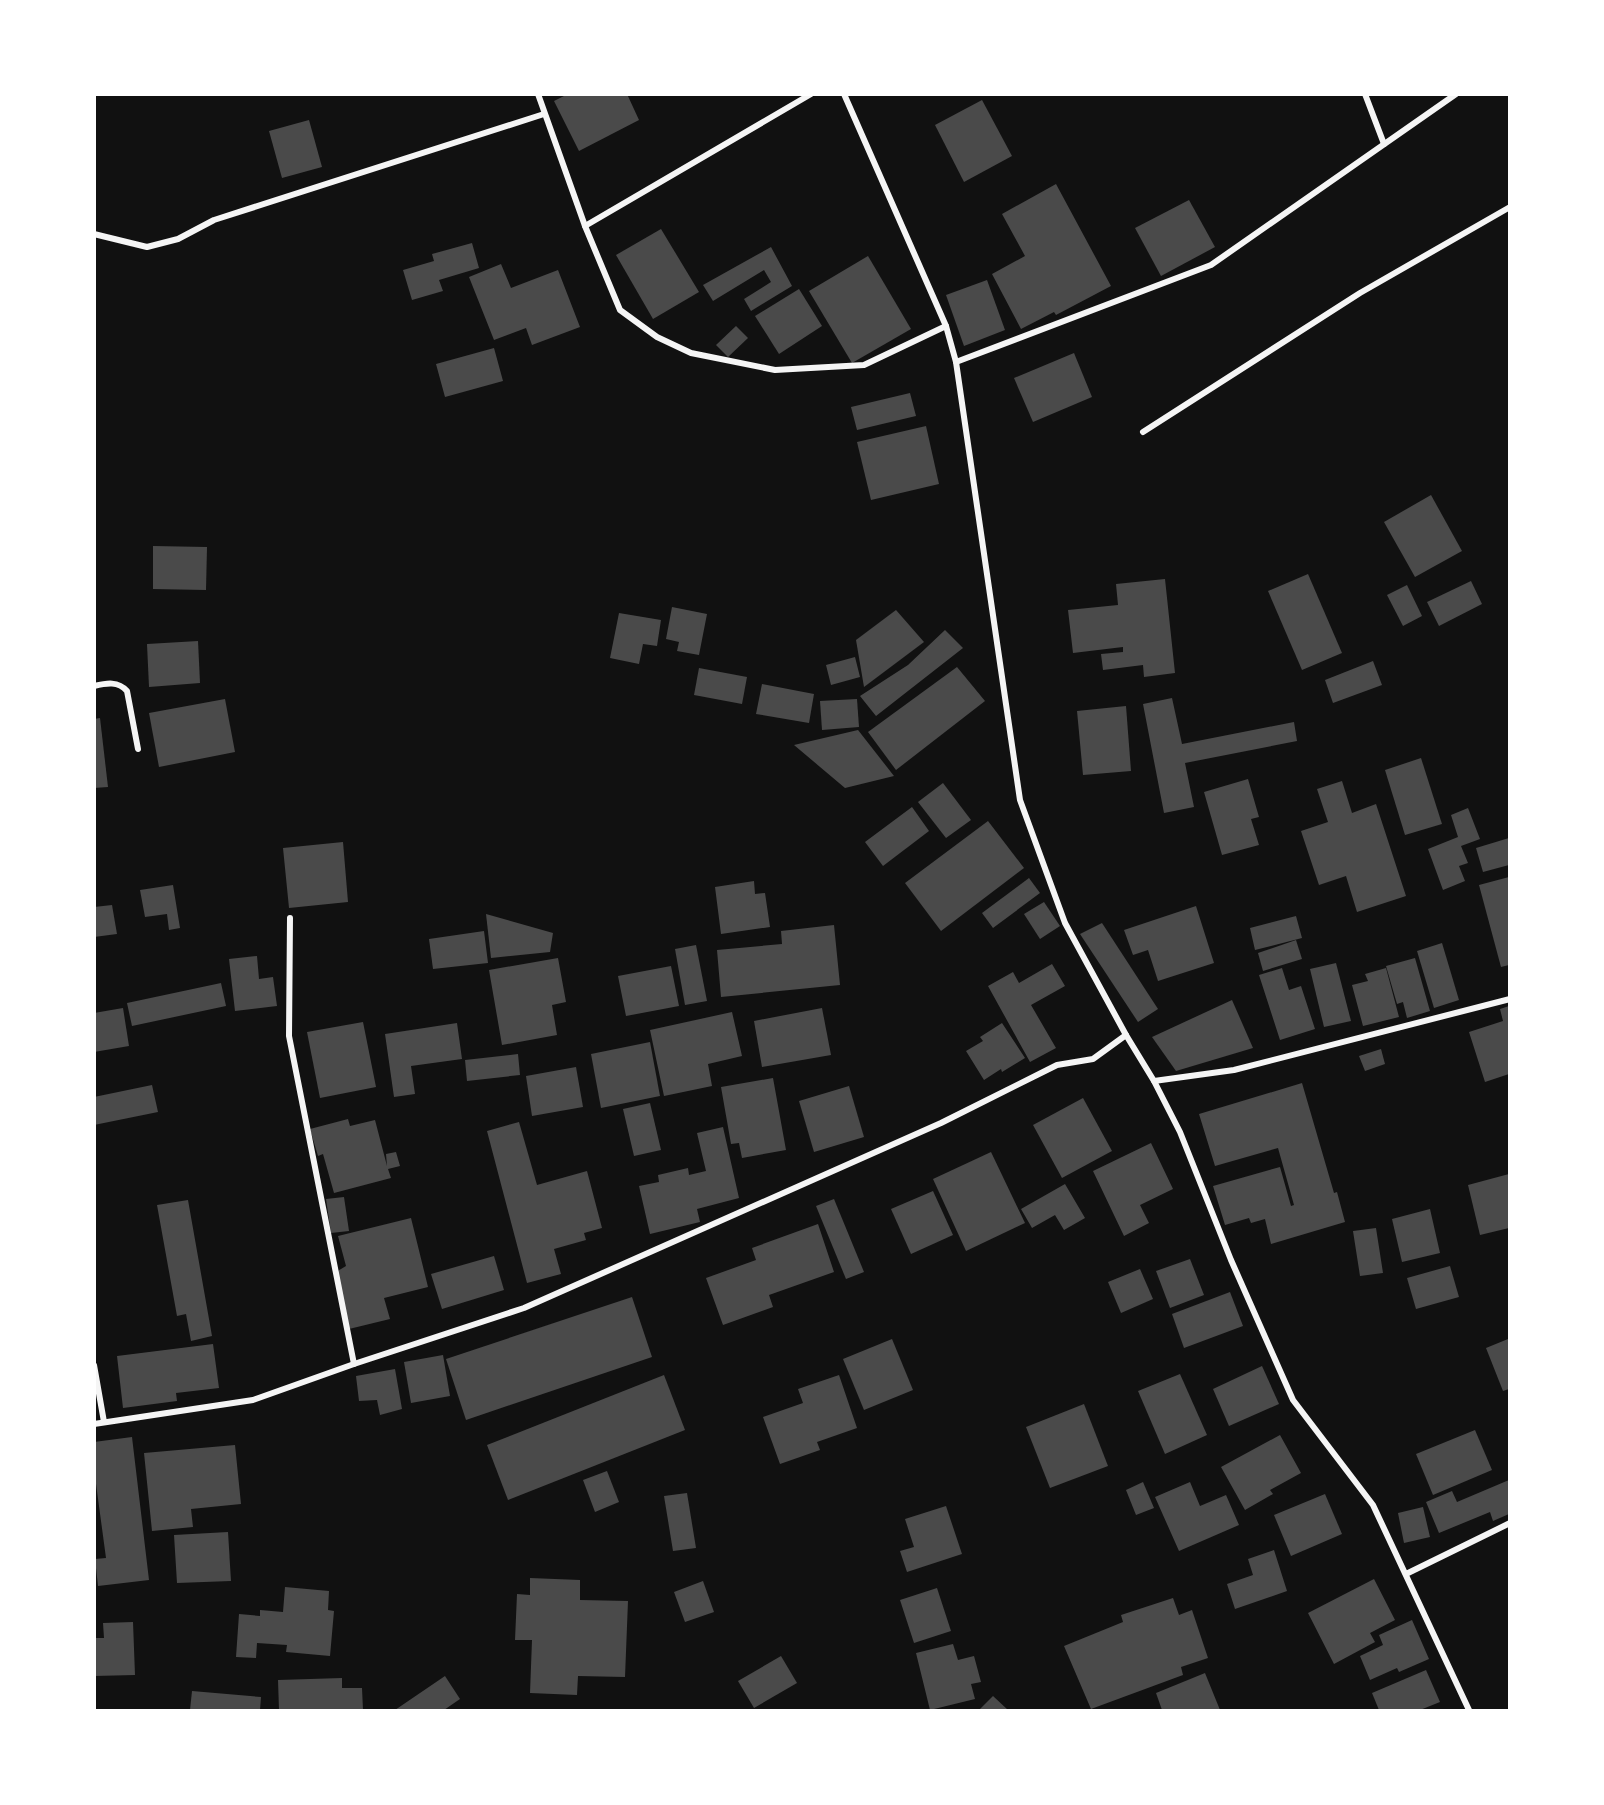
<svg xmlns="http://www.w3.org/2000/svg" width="1604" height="1805" font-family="'Fira Sans',sans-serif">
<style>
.building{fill:#4a4a4a}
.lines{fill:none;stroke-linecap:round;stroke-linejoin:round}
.minor{stroke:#f5f5f5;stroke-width:6}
</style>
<rect width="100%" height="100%" fill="#111"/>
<g class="building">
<path d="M568,94H627L639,120L579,151L554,101Z"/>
<path d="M982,100L1012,156L964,182L935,125Z"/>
<path d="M309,120L322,167L282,178L269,131Z"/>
<path d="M1056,184L1111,286L1056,315L1054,312L1021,329L992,274L1025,256L1002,214Z"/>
<path d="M1189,200L1215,247L1161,276L1135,228Z"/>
<path d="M661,229L699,292L653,319L616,255Z"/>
<path d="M472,243L479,268L439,280L443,291L412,300L403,270L434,261L432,254Z"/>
<path d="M771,247L792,286L751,311L744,299L771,282L764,270L713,301L703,285Z"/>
<path d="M868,256L911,329L852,363L809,291Z"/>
<path d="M501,264L511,288L558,270L580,327L532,345L526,328L494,340L469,277Z"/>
<path d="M987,280L1005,330L964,346L946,295Z"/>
<path d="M799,289L822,326L779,354L755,316Z"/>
<path d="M736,326L748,338L728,357L716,345Z"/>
<path d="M494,348L503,381L445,397L436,364Z"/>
<path d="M1074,353L1092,397L1033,422L1014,378Z"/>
<path d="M910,393L916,416L857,430L851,407Z"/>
<path d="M926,426L939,484L871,500L857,442Z"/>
<path d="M1431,495L1462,551L1415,577L1384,522Z"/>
<path d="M153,546L207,547L206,590L153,589Z"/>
<path d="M1308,574L1342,653L1302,670L1268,591Z"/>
<path d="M1165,579L1175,673L1144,677L1143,665L1103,670L1101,654L1123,652V647L1073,653L1068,610L1118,605L1116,584Z"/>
<path d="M1471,581L1482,604L1439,626L1427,602Z"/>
<path d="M1407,585L1422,616L1403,626L1387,595Z"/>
<path d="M672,607L707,614L699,655L677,651L679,642L666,639Z"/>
<path d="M896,610L924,642L864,687L856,640Z"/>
<path d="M619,613L661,620L657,646L643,644L639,664L610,658Z"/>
<path d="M945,630L963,648L876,716L860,696L908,665Z"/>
<path d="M198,641L200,683L149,687L147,644Z"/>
<path d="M855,657L860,677L831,685L826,665Z"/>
<path d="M1373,661L1382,685L1333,703L1325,680Z"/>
<path d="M957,667L985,701L896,770L868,732Z"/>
<path d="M699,668L747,677L742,704L694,695Z"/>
<path d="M762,684L814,694L809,723L756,714Z"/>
<path d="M1172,698L1182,744L1294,722L1297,741L1185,763L1194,807L1164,813L1143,704Z"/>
<path d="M225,699L235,752L159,767L149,713Z"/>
<path d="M857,699L859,727L822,730L820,701Z"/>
<path d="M1126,706L1131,771L1083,775L1077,711Z"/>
<path d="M100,718L108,787L94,788V719Z"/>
<path d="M858,730L894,776L845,788L794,745Z"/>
<path d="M1421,758L1442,824L1405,835L1385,770Z"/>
<path d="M1248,779L1259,817L1251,819L1259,845L1222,855L1204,792Z"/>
<path d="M1342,781L1352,813L1376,804L1406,896L1357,912L1346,876L1319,885L1301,831L1328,822L1317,789Z"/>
<path d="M943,783L971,820L946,838L918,802Z"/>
<path d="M912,807L929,831L883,866L865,842Z"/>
<path d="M1468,808L1480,839L1461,846L1468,863L1459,866L1465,881L1443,890L1428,849L1458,837L1451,815Z"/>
<path d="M988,821L1024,868L941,931L905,883Z"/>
<path d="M1509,838V865L1483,872L1476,848Z"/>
<path d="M343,842L348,902L289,908L283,848Z"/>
<path d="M1509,877V965L1501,967L1479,885Z"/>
<path d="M1029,878L1040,893L993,928L982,913Z"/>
<path d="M754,881L755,894L765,893L770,927L721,934L715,887Z"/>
<path d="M173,885L180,928L169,930L167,914L145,917L140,890Z"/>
<path d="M1044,902L1060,926L1040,939L1024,914Z"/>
<path d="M112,905L117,934L94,937V907Z"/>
<path d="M1196,906L1214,963L1158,981L1148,950L1133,955L1124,930Z"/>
<path d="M486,914L553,933L550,952L491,958Z"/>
<path d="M1296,916L1302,938L1255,950L1250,928Z"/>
<path d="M1102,923L1158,1009L1138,1022L1080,934Z"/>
<path d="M834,925L840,985L721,997L717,950L782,944L781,931Z"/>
<path d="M484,931L488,963L433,969L429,939Z"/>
<path d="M1296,940L1302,959L1263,971L1258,953Z"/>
<path d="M1442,943L1459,1000L1434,1008L1417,951Z"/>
<path d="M696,945L707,1001L685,1005L675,949Z"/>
<path d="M257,956L259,979L273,977L277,1006L235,1011L229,959Z"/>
<path d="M558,958L566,1002L552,1005L557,1035L502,1045L489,970Z"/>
<path d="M1415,958L1430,1011L1407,1018L1403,1002L1397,1004L1386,966Z"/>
<path d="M1336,963L1351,1021L1324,1027L1310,969Z"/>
<path d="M1052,964L1065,986L1031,1005L1056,1048L1030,1062L988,986L1013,972L1019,983Z"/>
<path d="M671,966L679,1006L626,1016L618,976Z"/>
<path d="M1282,968L1289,990L1301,986L1315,1029L1280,1040L1259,975Z"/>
<path d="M1386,968L1399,1017L1363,1026L1352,985L1368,981L1365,974Z"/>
<path d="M221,983L226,1006L132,1026L127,1003Z"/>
<path d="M1232,1000L1253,1048L1176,1071L1152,1037Z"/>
<path d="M1509,1006V1074L1485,1082L1469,1032L1503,1021L1500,1009Z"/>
<path d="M123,1008L129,1046L94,1052V1013Z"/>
<path d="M822,1008L831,1055L762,1067L754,1021Z"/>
<path d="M732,1012L742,1056L708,1064L712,1086L664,1096L650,1030Z"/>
<path d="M363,1022L376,1087L320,1098L307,1032Z"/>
<path d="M457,1023L462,1059L411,1066L415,1094L394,1097L385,1034Z"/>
<path d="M1002,1023L1025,1058L1002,1072L1001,1069L984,1080L966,1051L983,1041L980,1037Z"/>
<path d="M650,1042L660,1096L601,1108L591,1054Z"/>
<path d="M1381,1049L1385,1064L1365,1071L1359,1056Z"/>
<path d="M518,1054L520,1075L467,1081L465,1060Z"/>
<path d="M576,1067L583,1107L532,1116L526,1076Z"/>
<path d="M773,1078L786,1150L742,1158L739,1143L731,1144L721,1087Z"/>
<path d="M1302,1083L1334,1193L1337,1192L1345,1222L1271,1244L1265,1219L1251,1223L1249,1218L1225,1225L1213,1186L1280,1167L1291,1206L1294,1205L1278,1148L1215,1166L1199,1114Z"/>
<path d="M152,1085L158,1112L94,1125V1097Z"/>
<path d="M849,1086L864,1137L814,1152L799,1101Z"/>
<path d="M1083,1098L1112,1151L1062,1178L1033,1125Z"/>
<path d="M650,1103L661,1150L634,1156L623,1109Z"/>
<path d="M348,1119L350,1126L375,1120L387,1166L386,1154L396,1152L400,1166L388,1169L391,1178L334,1193L323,1154L318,1156L310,1129Z"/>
<path d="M519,1122L537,1185L587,1171L602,1228L584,1233L586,1240L554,1249L561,1274L527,1283L487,1131Z"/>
<path d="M723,1127L739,1198L697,1209L700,1222L650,1234L639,1186L659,1182L658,1175L688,1168L689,1175L706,1171L697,1133Z"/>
<path d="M1151,1143L1173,1189L1140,1205L1149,1223L1124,1236L1093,1171Z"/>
<path d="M991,1152L1025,1223L966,1251L933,1179Z"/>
<path d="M1509,1174V1228L1480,1235L1468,1185Z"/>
<path d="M1065,1184L1085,1218L1064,1230L1055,1215L1032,1228L1021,1209Z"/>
<path d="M933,1191L953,1235L911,1254L891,1209Z"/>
<path d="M344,1197L349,1231L331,1233L326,1199Z"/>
<path d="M834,1199L864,1272L846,1279L816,1206Z"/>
<path d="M188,1200L212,1336L191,1341L186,1314L177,1316L157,1205Z"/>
<path d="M1430,1209L1440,1253L1402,1262L1392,1219Z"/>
<path d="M411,1218L428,1287L384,1298L390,1319L349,1329L336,1272L346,1266L338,1236Z"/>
<path d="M818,1224L834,1272L769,1295L773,1307L723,1325L706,1278L756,1260L752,1248Z"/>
<path d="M1376,1228L1383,1273L1360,1276L1353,1231Z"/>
<path d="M494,1256L504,1290L442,1309L431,1274Z"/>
<path d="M1190,1259L1204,1295L1170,1308L1156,1271Z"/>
<path d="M1450,1266L1459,1297L1416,1309L1407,1278Z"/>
<path d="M1140,1269L1153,1299L1121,1313L1108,1282Z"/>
<path d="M1230,1292L1243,1326L1184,1348L1172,1314Z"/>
<path d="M632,1297L652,1357L466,1420L446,1359Z"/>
<path d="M892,1339L913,1390L864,1410L843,1359Z"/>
<path d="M1508,1339L1509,1389L1503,1391L1486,1348Z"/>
<path d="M213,1344L219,1388L176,1393L177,1401L123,1408L117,1356Z"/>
<path d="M443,1355L450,1396L411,1403L404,1362Z"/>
<path d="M1262,1366L1279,1404L1229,1426L1213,1389Z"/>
<path d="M395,1369L402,1409L380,1415L377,1400L359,1401L356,1376Z"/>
<path d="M1180,1374L1207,1435L1165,1454L1138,1391Z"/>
<path d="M664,1375L685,1430L508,1500L487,1445Z"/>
<path d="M839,1375L857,1428L817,1442L820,1450L780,1464L763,1417L803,1403L798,1389Z"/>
<path d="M1084,1404L1108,1466L1050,1488L1026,1427Z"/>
<path d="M1475,1430L1492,1470L1433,1495L1416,1454Z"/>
<path d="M1280,1435L1301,1473L1270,1490L1273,1494L1245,1510L1221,1467Z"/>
<path d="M132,1437L149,1580L98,1586L95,1559L106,1558L94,1469V1442Z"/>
<path d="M235,1445L241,1504L191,1509L193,1527L152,1531L144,1453Z"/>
<path d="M607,1471L619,1502L595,1512L583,1480Z"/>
<path d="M1509,1480V1514L1493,1521L1490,1512L1439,1533L1426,1502L1452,1491L1457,1502Z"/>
<path d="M1143,1482L1154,1508L1136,1515L1126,1490Z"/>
<path d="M1190,1482L1200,1506L1226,1495L1239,1525L1179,1551L1155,1497Z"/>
<path d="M687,1493L696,1548L673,1551L664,1496Z"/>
<path d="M1325,1494L1342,1534L1291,1556L1274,1515Z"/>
<path d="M946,1506L962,1554L907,1572L900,1551L914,1547L905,1519Z"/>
<path d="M1423,1507L1430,1537L1404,1543L1398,1513Z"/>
<path d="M228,1532L231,1581L177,1583L174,1535Z"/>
<path d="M1274,1550L1287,1591L1235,1609L1227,1584L1253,1575L1248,1559Z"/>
<path d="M530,1578L580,1580V1600L628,1601L625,1677L578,1676L577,1695L530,1693L532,1640H515L517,1594L530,1595Z"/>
<path d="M1374,1579L1395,1620L1370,1633L1375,1642L1334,1664L1308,1613Z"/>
<path d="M703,1581L714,1612L685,1622L674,1592Z"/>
<path d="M285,1587L329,1591L328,1610L334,1611L330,1656L286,1652L287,1645L257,1643L256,1658L236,1657L239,1614L260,1616V1610L283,1612Z"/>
<path d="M937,1588L951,1631L914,1643L900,1600Z"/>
<path d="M1173,1598L1179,1615L1192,1610L1208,1658L1181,1667L1183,1675L1091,1709L1064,1646L1123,1622L1121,1615Z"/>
<path d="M1412,1620L1429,1659L1399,1672L1397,1668L1370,1680L1360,1656L1383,1645L1379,1635Z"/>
<path d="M133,1622L135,1675L94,1676V1638H104L103,1623Z"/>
<path d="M953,1644L958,1660L974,1656L981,1682L971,1684L975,1699L930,1710L916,1653Z"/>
<path d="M781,1656L797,1683L754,1708L738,1681Z"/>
<path d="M1426,1670L1440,1702L1420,1710H1379L1372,1693Z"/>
<path d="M1205,1673L1220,1710H1162L1156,1693Z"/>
<path d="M445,1676L460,1699L444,1710H395Z"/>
<path d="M342,1678V1688H362L363,1710H279L278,1680Z"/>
<path d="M192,1691L261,1697L260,1710H190Z"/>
<path d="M993,1696L1008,1710H979Z"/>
</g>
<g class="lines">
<g class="minor">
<path d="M538,94L585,226L620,310L657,337L691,353L775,370L864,365L946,326"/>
<path d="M844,94L946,326L956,362L1020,800L1065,923L1126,1035"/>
<path d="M1365,94L1384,144"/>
<path d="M585,226L811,94"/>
<path d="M94,234L147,247L178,239L214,220L544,114"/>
<path d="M956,362L1211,265L1456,94"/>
<path d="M1143,432L1360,293L1510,207"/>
<path d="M94,686C107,683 118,681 127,691L138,749"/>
<path d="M290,918L289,1036L354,1364"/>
<path d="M1154,1081L1180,1132L1231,1260L1293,1400L1373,1505L1469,1710"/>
<path d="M94,1365L104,1422"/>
<path d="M94,1424L253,1400L354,1364L524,1308L941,1123L1057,1065L1093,1059L1126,1035L1154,1081L1234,1070L1510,999"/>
<path d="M1406,1574L1510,1523"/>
</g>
</g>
<rect width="1604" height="1805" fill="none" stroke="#ffffff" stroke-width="192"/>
</svg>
